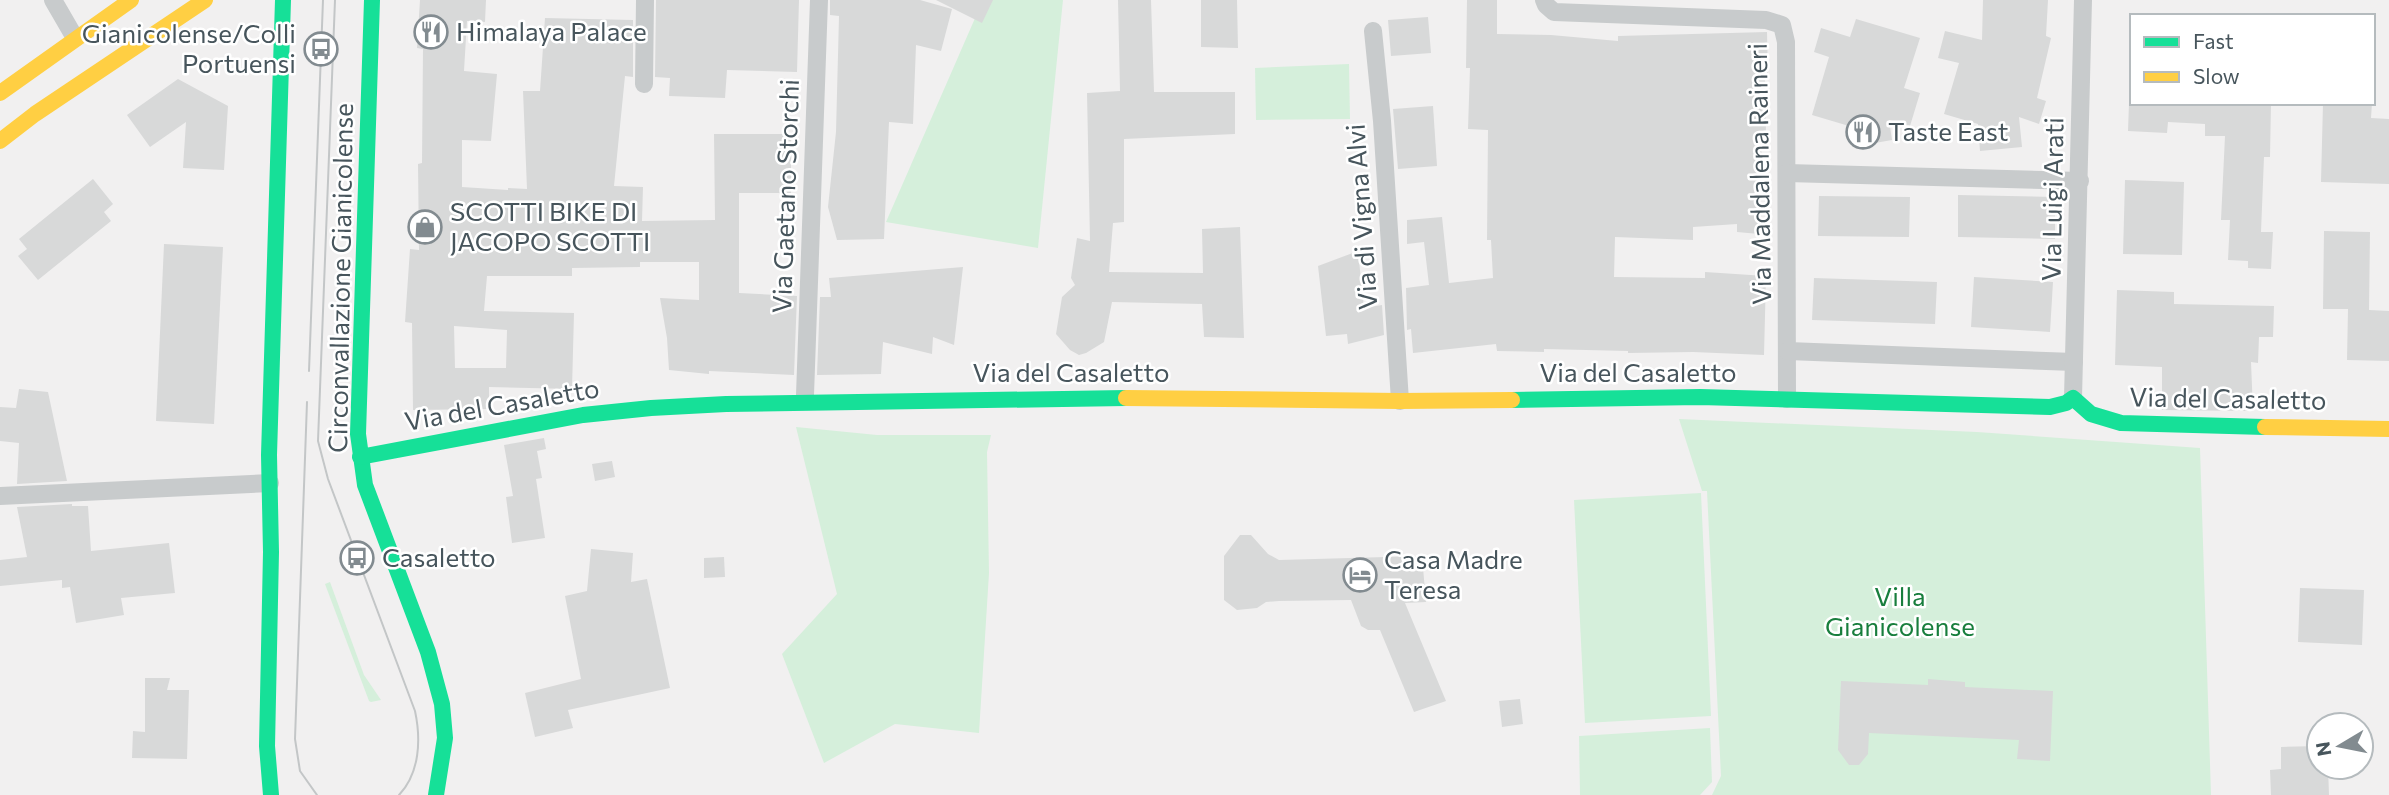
<svg xmlns="http://www.w3.org/2000/svg" width="2389" height="795" font-family="Commissioner,sans-serif">
<style>
.green{fill:#d5efdb}
.building{fill:#d8d9d9;fill-rule:evenodd}
.lines{fill:none;stroke-linecap:round;stroke-linejoin:round}
.street{stroke:#c8cbcc;stroke-width:18}
.fast{stroke:#16e098;stroke-width:16}
.slow{stroke:#ffcf43;stroke-width:16}
.tram{stroke:#c3c6c7;stroke-width:2}
.labels{text-anchor:middle;stroke-width:5;stroke-linejoin:round;paint-order:stroke}
.poi-label{font-size:26px;fill:#47555c;stroke:#fff;text-anchor:start}
.street-label{font-size:26px;fill:#47555c;stroke:#fff}
.park-label{font-size:26px;fill:#187e3d;stroke:#fff}
</style>
<rect width="100%" height="100%" fill="#f1f0f0"/>
<g class="green">
<path d="M983,0H1063L1038,248L886,222Z"/>
<path d="M1349,64L1350,119L1256,120L1255,68Z"/>
<path d="M1679,419L1977,432L2200,448L2211,795H1712L1721,776L1707,491H1702Z"/>
<path d="M796,427L877,435H991L987,452L989,573L979,733L895,724L824,763L782,654L837,594Z"/>
<path d="M1701,493L1711,716L1585,723L1574,500Z"/>
<path d="M330,582L364,675L381,700L371,702L369,701L325,584Z"/>
<path d="M1710,728L1712,782L1700,795H1580L1579,736Z"/>
</g>
<g class="building">
<path d="M420,0H486L485,22L467,21L464,71L497,74L491,141L462,140V187L508,190V188L527,189L523,91H540L545,18L633,20V77L625,76L614,186L643,187L642,221L715,220L714,134H791V193H739V293L797,296L794,375L709,371V374L669,370L667,338L660,298L699,300V262H640V267L572,268V276H487L484,311L574,313L572,389L489,387V409L413,410L412,323L405,322L410,249L419,250L418,164L422,163L423,49L417,48ZM454,326L507,330L506,368H455Z"/>
<path d="M656,0H799L797,72L727,70L725,98L669,96L670,78L655,77Z"/>
<path d="M830,0H920L952,9L941,51L916,45L913,124L889,122L884,239L837,240L828,207L836,132L839,16L830,15Z"/>
<path d="M936,0H993L982,23Z"/>
<path d="M1118,0H1151L1154,92H1235V134L1124,139V222L1113,223L1109,272L1203,273L1202,229L1240,227L1244,338L1204,337L1202,304L1112,302L1104,342L1086,353L1079,355L1070,350L1056,334L1062,297L1075,285L1071,278L1077,238L1090,241L1087,93L1120,91Z"/>
<path d="M1201,0H1237L1238,48L1201,47Z"/>
<path d="M1467,0H1497V34L1551,35L1618,41V36L1767,32L1768,76H1765L1766,137H1762L1759,234L1737,232V224L1693,227V240L1615,237L1614,277L1705,278V272L1766,276L1764,355L1693,352L1628,353V351L1544,349V352L1497,351L1496,344L1413,353L1411,329L1407,330L1406,288L1429,285L1424,242L1407,244V220L1442,217L1449,283L1493,278L1491,240H1487L1488,130L1468,129L1470,68H1466Z"/>
<path d="M1983,0H2048L2046,36L2051,38L2037,98L2046,101L2039,124L2019,117L2022,147L1980,151L1978,124L1944,114L1959,63L1938,58L1945,31L1982,40Z"/>
<path d="M1428,17L1431,53L1391,56L1388,20Z"/>
<path d="M1856,19L1920,38L1904,88L1920,93L1910,126L1889,120L1892,140L1852,147L1849,126L1812,115L1829,57L1814,52L1821,28L1850,37Z"/>
<path d="M178,79L228,106L224,170L183,168L186,122L150,147L127,115Z"/>
<path d="M2129,103H2271L2270,157H2264L2261,232H2273L2271,269L2248,268V261L2228,260L2230,220H2221L2225,136H2205V124L2168,122L2167,133L2128,131Z"/>
<path d="M2323,103H2372L2371,118L2389,119V184L2321,182Z"/>
<path d="M1433,106L1437,166L1398,169L1393,109Z"/>
<path d="M93,179L113,204L104,212L111,221L38,280L18,256L27,249L19,239Z"/>
<path d="M2125,180L2184,182L2182,255L2123,254Z"/>
<path d="M1958,195L2055,197V239L1958,237Z"/>
<path d="M1819,196L1910,197L1909,237L1818,236Z"/>
<path d="M2324,231L2370,232L2369,310L2389,311V361L2347,360L2348,309H2323Z"/>
<path d="M164,244L223,247L214,424L156,421Z"/>
<path d="M1358,251L1364,308L1382,305L1384,335L1348,344L1347,334L1326,336L1318,266Z"/>
<path d="M963,267L954,345L933,337L932,354L883,342L881,374L817,375L820,297H831L829,278Z"/>
<path d="M1974,277L2053,282L2050,332L1971,327Z"/>
<path d="M1814,278L1937,282L1935,324L1812,320Z"/>
<path d="M2117,290L2174,292V304L2274,306L2273,337H2259L2258,363L2251,362L2253,411L2162,410V367L2115,365Z"/>
<path d="M19,389L48,392L67,481L17,484L19,443L0,441V407L16,408Z"/>
<path d="M544,438L546,449L537,451L542,478L536,479L545,538L512,543L506,497L513,496L504,445Z"/>
<path d="M612,461L615,477L595,481L592,464Z"/>
<path d="M72,504V506H88L91,551L169,543L175,593L121,598L124,615L76,623L70,587L62,588V580L0,586V560L27,557L17,507Z"/>
<path d="M1240,535H1251L1268,554L1279,560L1422,556L1426,602L1405,603L1446,701L1414,712L1380,630H1368L1361,626L1351,600L1279,601L1266,602L1257,608L1237,610L1224,600V556Z"/>
<path d="M591,549L633,553L631,582L647,579L670,688L568,710L573,728L535,737L525,693L581,679L565,596L587,591Z"/>
<path d="M724,557L725,577L704,578V558Z"/>
<path d="M2300,588L2364,590L2362,645L2298,642Z"/>
<path d="M145,678H170L167,690H189L187,759L132,758L133,731L145,732Z"/>
<path d="M1928,679L1965,682V687L2053,691L2050,761L2017,759L2019,740L1869,733L1868,754L1859,765H1849L1838,750L1841,681L1928,685Z"/>
<path d="M1520,699L1523,724L1502,727L1499,701Z"/>
<path d="M2319,746V767H2328L2329,795H2271L2270,770L2281,769V747Z"/>
</g>
<g class="lines">
<g class="street">
<path d="M53,0L75,38"/>
<path d="M1544,0L1546,5L1554,12L1766,20L1782,25L1786,42L1787,399"/>
<path d="M1373,31L1382,121L1400,401"/>
<path d="M644,84L645,0"/>
<path d="M1787,173L2080,181"/>
<path d="M1788,351L2074,362"/>
<path d="M805,395L819,0"/>
<path d="M2073,398L2083,0"/>
<path d="M0,496L270,483"/>
</g>
<g class="fast">
<path d="M372,0L358,434L365,485L428,652L442,704L445,738L436,795"/>
<path d="M1512,400L1700,397L2050,407L2066,403L2073,398L2091,414L2121,423L2265,427"/>
<path d="M360,457L583,415L651,408L726,404L1126,398"/>
<path d="M271,795L267,746L271,552L269,455L283,0"/>
</g>
<g class="slow">
<path d="M0,93L131,0"/>
<path d="M0,141L35,114L205,0"/>
<path d="M1126,398L1400,401L1512,400"/>
<path d="M2265,427L2389,429"/>
</g>
<g class="tram">
<path d="M335,0L318,441L328,479L415,711C421,739 420,773 399,795"/>
<path d="M309,371L323,0"/>
<path d="M307,402L295,739L300,771L317,795"/>
</g>
</g>
<defs>
<symbol id="restaurant-ring" viewBox="-11 -11 22 22"><circle r="9.5" fill="#fff" stroke="#828b90" stroke-width="1.5"/><path d="M-5-6h1v4h1v-4h1v4h1v-4h1v5L-1.5 .5V6h-2V.5L-5-1ZM5-6V6H3V1.5H1.5Q1.5-4 5-6Z" fill="#828b90"/></symbol>
<symbol id="bus-ring" viewBox="-11 -11 22 22"><circle r="9.5" fill="#fff" stroke="#828b90" stroke-width="1.5"/><path d="M-5-6H5V4H4V6H2V4H-2V6H-4V4H-5ZM-3.5-4V0h7V-4ZM-3.5 1.2v1.5H-2V1.2ZM2 1.2v1.5H3.5V1.2Z" fill="#828b90"/></symbol>
<symbol id="shop-ring" viewBox="-11 -11 22 22"><circle r="9.5" fill="#fff" stroke="#828b90" stroke-width="1.5"/><path d="M-5-2.5h2.3a2.7 3.5 0 0 1 5.4 0H5L5.5 6h-11ZM-1.5-2.5h3a1.5 2.3 0 0 0-3 0Z" fill="#828b90"/></symbol>
<symbol id="hotel-ring" viewBox="-11 -11 22 22"><circle r="9.5" fill="#fff" stroke="#828b90" stroke-width="1.5"/><path d="M-6-4.5h1.5V1H6V5H4.5V3h-9V5H-6ZM-4 0a1.8 1.8 0 1 1 3.6 0ZM.5 0V-2.5h3Q6-2.5 6 0Z" fill="#828b90"/></symbol>
</defs>
<g fill-rule="evenodd">
<use href="#restaurant-ring" x="412" y="13" width="38" height="38"/>
<use href="#bus-ring" x="302" y="30" width="38" height="38"/>
<use href="#restaurant-ring" x="1844" y="113" width="38" height="38"/>
<use href="#shop-ring" x="406" y="208" width="38" height="38"/>
<use href="#bus-ring" x="338" y="539" width="38" height="38"/>
<use href="#hotel-ring" x="1341" y="556" width="38" height="38"/>
</g>
<g class="labels">
<g class="poi-label">
<text x="456" y="41">Himalaya Palace</text>
<text x="296" y="43" text-anchor="end">Gianicolense/Colli<tspan x="296" dy="30">Portuensi</tspan></text>
<text x="1888" y="141">Taste East</text>
<text x="450" y="221">SCOTTI BIKE DI<tspan x="450" dy="30">JACOPO SCOTTI</tspan></text>
<text x="382" y="567">Casaletto</text>
<text x="1384" y="569">Casa Madre<tspan x="1384" dy="30">Teresa</tspan></text>
</g>
<g class="street-label">
<text transform="translate(1760 174) rotate(-91)" y="9">Via Maddalena Raineri</text>
<text transform="translate(786 196) rotate(-88)" y="9">Via Gaetano Storchi</text>
<text transform="translate(2053 199) rotate(-89)" y="9">Via Luigi Arati</text>
<text transform="translate(1362 217) rotate(-94)" y="9">Via di Vigna Alvi</text>
<text transform="translate(341 278) rotate(-89)" y="9">Circonvallazione Gianicolense</text>
<text x="1071" y="382">Via del Casaletto</text>
<text x="1638" y="382">Via del Casaletto</text>
<text transform="translate(2228 399) rotate(1)" y="9">Via del Casaletto</text>
<text transform="translate(502 405) rotate(-10)" y="9">Via del Casaletto</text>
</g>
<g class="park-label">
<text x="1900" y="606">Villa<tspan x="1900" dy="30">Gianicolense</tspan></text>
</g>
</g>
<rect x="2130" y="14" width="245" height="91" fill="#ffffff" stroke="#b5bbbe" stroke-width="2"/>
<rect x="2144" y="37" width="35" height="10" fill="#16e098" stroke="#b5bbbe" stroke-width="2"/>
<text x="2193" y="49" font-size="21" fill="#47555c">Fast</text>
<rect x="2144" y="72" width="35" height="10" fill="#ffcf43" stroke="#b5bbbe" stroke-width="2"/>
<text x="2193" y="84" font-size="21" fill="#47555c">Slow</text>
<g transform="translate(2340 746) rotate(260)"><circle r="33" fill="#ffffff" stroke="#b5bbbe" stroke-width="2"/>
<path d="M0-5L12 26L0 18L-12 26Z" fill="#828b90"/>
<text y="-10" font-size="19" font-weight="bold" text-anchor="middle" fill="#47555c">N</text>
</g>
</svg>
